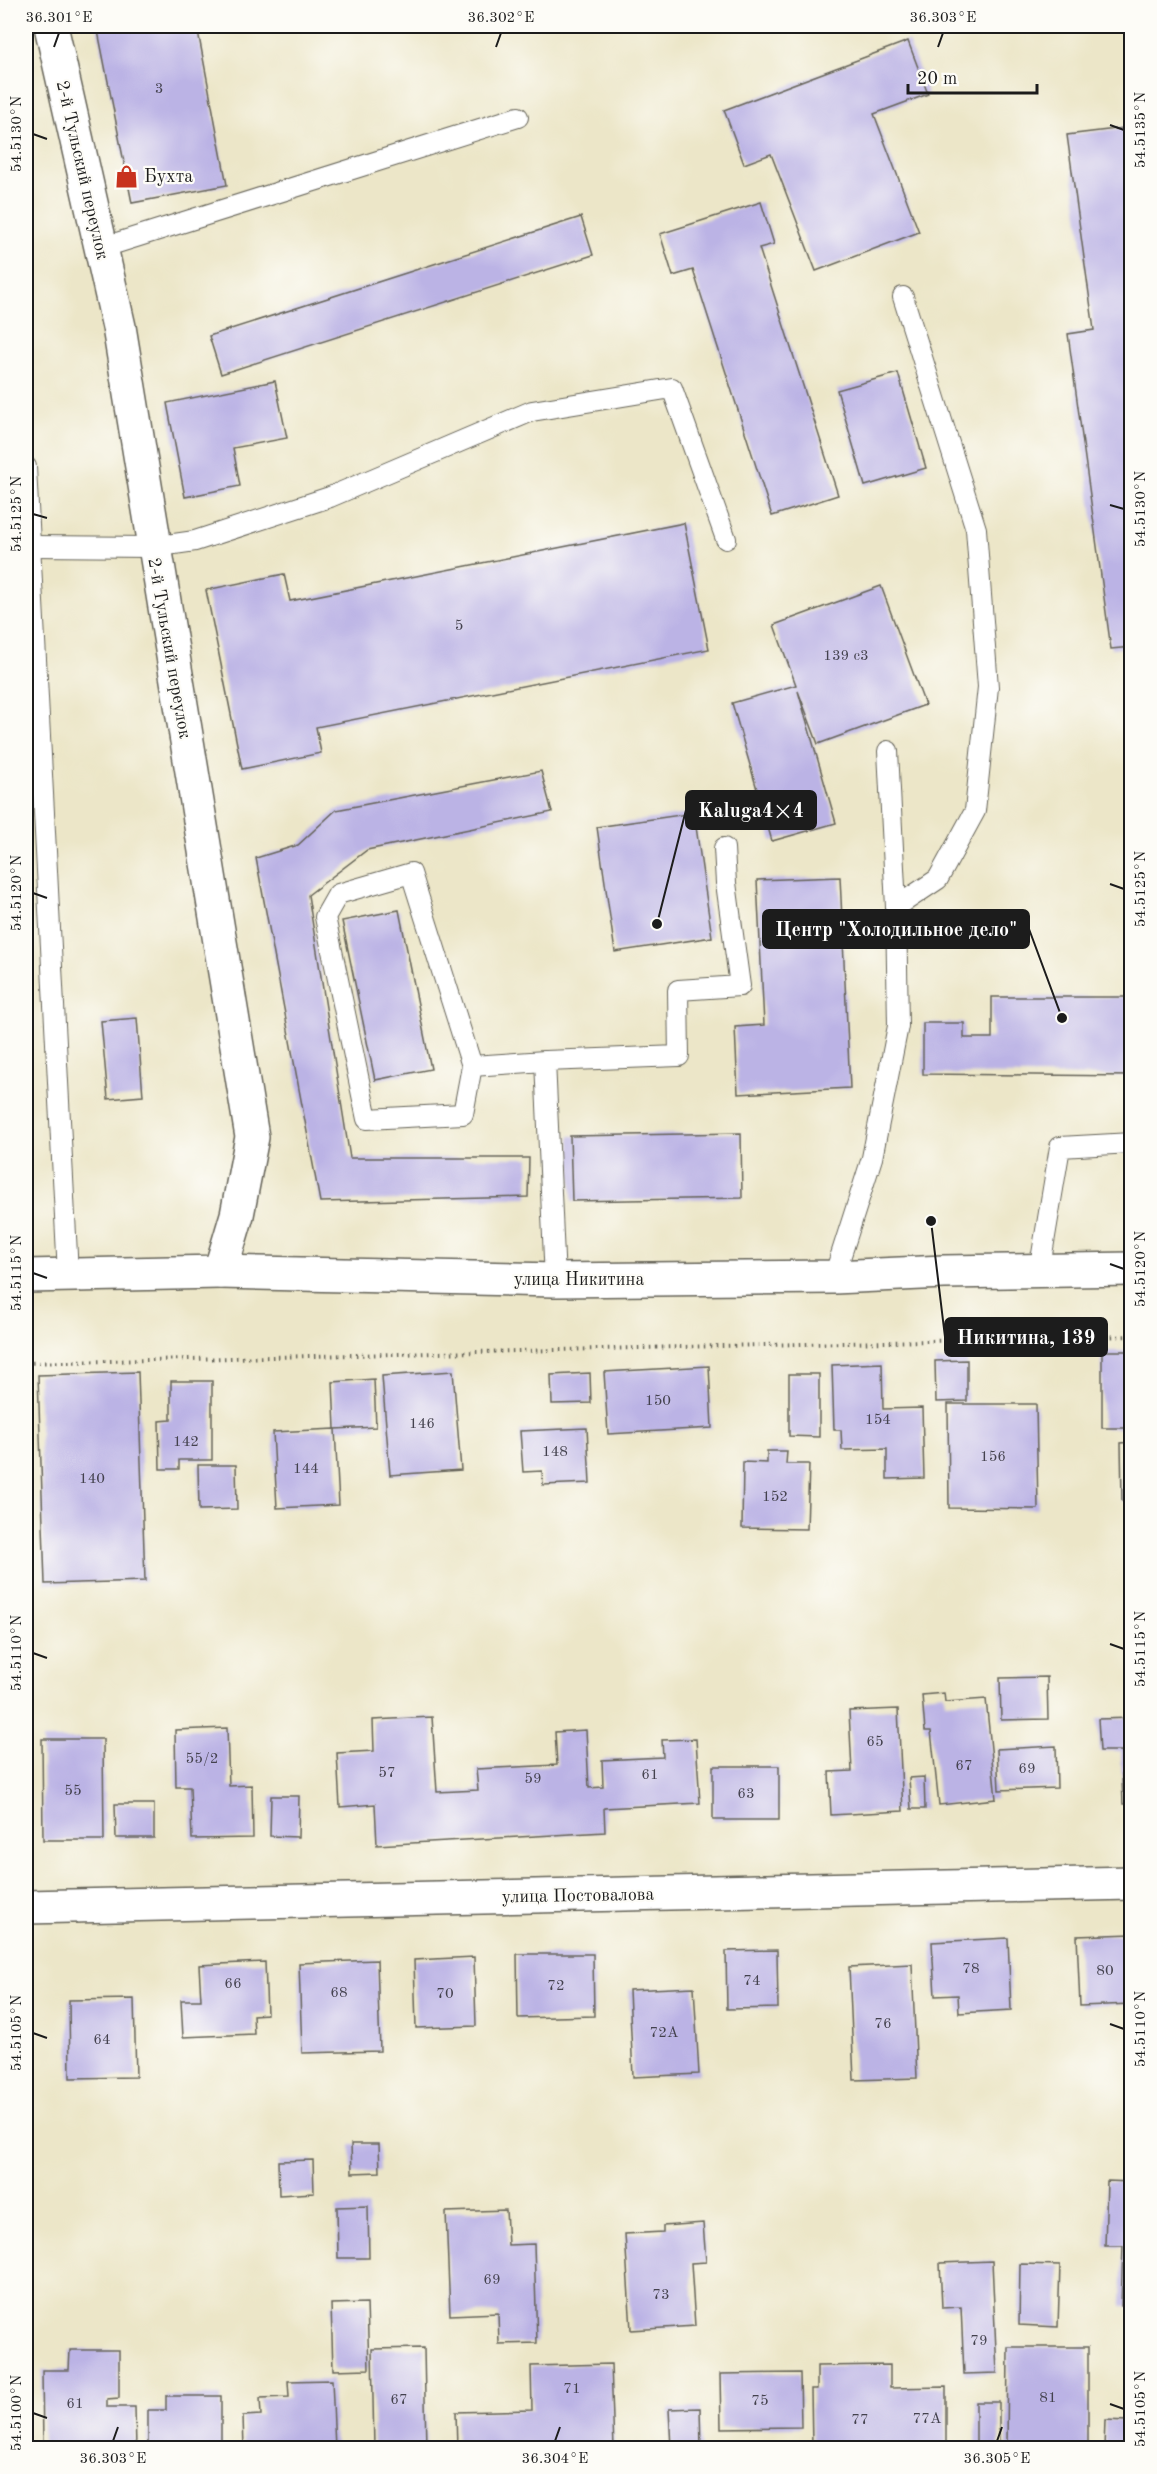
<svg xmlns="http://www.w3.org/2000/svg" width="1157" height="2474" font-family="'Old Standard TT',serif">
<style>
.building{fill:#bbb3e5}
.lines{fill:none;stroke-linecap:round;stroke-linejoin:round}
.lane-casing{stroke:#656358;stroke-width:22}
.street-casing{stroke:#656358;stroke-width:36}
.secondary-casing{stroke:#656358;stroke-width:36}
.path{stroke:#656358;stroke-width:4;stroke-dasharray:1.5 4.5;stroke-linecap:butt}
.lane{stroke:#fff;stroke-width:20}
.street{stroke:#fff;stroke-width:33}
.secondary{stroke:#fff;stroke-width:33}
.ticks{fill:none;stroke:#1c1c1c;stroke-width:2}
.labels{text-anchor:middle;stroke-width:4.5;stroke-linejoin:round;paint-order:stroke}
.number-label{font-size:15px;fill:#44424e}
.street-label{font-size:18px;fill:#1c1c1c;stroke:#fdfcf7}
.poi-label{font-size:18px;fill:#1c1c1c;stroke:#fdfcf7;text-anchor:start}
.leader{fill:none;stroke:#1c1c1c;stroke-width:2}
.callout-dot{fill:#1c1c1c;stroke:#fdfcf7;stroke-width:2}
.callout{fill:#1c1c1c;stroke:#1c1c1c;stroke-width:2}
.callout-label{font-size:20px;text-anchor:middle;font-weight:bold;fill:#fff}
.neatline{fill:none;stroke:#1c1c1c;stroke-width:2}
.ticks-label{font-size:15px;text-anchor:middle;fill:#1c1c1c}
</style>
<rect width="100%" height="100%" fill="#fdfcf7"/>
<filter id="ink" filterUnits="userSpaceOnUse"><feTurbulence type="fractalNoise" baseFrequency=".0167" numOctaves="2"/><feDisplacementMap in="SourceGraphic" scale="12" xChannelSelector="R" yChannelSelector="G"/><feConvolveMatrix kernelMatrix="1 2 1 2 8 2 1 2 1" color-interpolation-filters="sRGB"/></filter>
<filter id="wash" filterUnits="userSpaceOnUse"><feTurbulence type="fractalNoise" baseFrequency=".008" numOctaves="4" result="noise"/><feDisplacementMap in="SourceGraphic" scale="24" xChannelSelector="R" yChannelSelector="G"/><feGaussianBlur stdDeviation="1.35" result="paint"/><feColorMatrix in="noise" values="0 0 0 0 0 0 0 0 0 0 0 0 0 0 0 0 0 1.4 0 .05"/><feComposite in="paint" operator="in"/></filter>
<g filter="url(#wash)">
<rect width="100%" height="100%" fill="#ece6c8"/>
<g id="blocks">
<g class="building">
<path d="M97,26H197L227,185L132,203Z"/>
<path d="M908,41L928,94L874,114L919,232L816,271L771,154L744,164L724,110Z"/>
<path d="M1132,127V647L1111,649L1068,334L1094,330L1067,135Z"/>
<path d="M761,202L774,244L759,248L838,495L772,516L693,270L673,276L660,234Z"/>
<path d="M581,217L593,255L221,374L209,336Z"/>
<path d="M898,373L926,468L865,486L837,390Z"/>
<path d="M275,381L287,438L233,448L240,486L185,497L167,403Z"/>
<path d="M684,523L709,649L316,727L321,753L242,769L206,590L284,574L290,601Z"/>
<path d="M881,586L925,705L818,744L798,691L836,823L772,841L732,703L796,685L774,625Z"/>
<path d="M541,771L552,812L367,850L308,895L350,1158H529L528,1197L320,1202L256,858L298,845L336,810Z"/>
<path d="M694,813L712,937L615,952L597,827Z"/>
<path d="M840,877L850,1088L738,1094L735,1027L764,1025L757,880Z"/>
<path d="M399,910L431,1069L375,1080L342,921Z"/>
<path d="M992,997H1132V1076L923,1074V1023H964V1038H992Z"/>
<path d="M137,1018L143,1096L108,1099L101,1021Z"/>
<path d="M741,1133L742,1198L572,1201L570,1136Z"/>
<rect x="1102" y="1351" width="30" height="77"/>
<path d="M967,1360V1401L936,1402L935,1361Z"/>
<path d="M882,1363L883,1409L922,1408L924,1478L887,1479V1449L842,1450L841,1430H834L832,1365Z"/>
<path d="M709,1366L712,1428L608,1434L604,1372Z"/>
<path d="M453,1371L461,1470L390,1475L382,1376Z"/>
<path d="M138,1372L145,1581L45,1584L38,1375Z"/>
<path d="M590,1373L591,1403L552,1404L551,1375Z"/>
<path d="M789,1374H819V1437L789,1436Z"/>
<path d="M374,1379L376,1427L335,1429L333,1382Z"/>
<path d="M171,1381H212V1460H179V1469H160L159,1421L171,1420Z"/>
<path d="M948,1404H1036L1038,1509L949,1508Z"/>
<path d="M587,1428L590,1483L543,1485L542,1471L523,1472L520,1431Z"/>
<path d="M335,1429L339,1505L277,1508L273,1432Z"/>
<path d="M1132,1442V1501H1122L1121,1443Z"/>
<path d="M767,1451H787L786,1464H809L807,1529L742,1528L743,1462L767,1463Z"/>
<path d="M198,1465H236L237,1509L199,1510Z"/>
<path d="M1047,1677L1048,1719L1001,1720L1000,1678Z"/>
<path d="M944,1693L945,1702L986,1699L996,1799L939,1805L931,1731H925L922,1695Z"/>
<path d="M898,1709L903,1811L831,1815L829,1772L852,1771L849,1711Z"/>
<path d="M432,1717L437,1792L478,1790L476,1769L557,1765L555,1732L586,1730L589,1788L603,1787L602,1760L663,1757L662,1740L696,1739L700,1803L604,1808L605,1832L377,1845L375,1804L340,1807L337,1753L374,1751L373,1720Z"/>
<path d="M1132,1718V1804H1123L1121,1751H1100L1098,1719Z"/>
<path d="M227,1728L229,1786L252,1785L253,1838L192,1839L190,1787H176L175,1730Z"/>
<path d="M42,1739H103L104,1840H43Z"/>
<path d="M1056,1746L1057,1788L999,1790L997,1749Z"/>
<rect x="713" y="1766" width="66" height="54"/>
<path d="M924,1777L925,1809H911L909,1778Z"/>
<path d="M271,1796H299L298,1837L270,1836Z"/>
<path d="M115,1804H154V1838H116Z"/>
<path d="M1132,1934V2004L1080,2006L1077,1936Z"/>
<path d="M1008,1938L1011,2010L959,2013L958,1995L935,1996L932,1942Z"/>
<path d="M777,1950L778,2008L727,2009L726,1951Z"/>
<path d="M517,1954H593L594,2016L518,2018Z"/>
<path d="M474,1957L476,2026L416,2028L414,1960Z"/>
<path d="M377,1960L380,2051L302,2053L299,1963Z"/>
<path d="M265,1962L267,2014L253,2015L254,2034L183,2037L181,2000H201L199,1965Z"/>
<path d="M912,1964L917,2078L854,2080L849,1967Z"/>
<path d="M694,1987L699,2074L633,2077L629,1990Z"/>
<path d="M134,1999L136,2077L70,2078L69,2000Z"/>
<path d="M351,2144H379L380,2172L352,2173Z"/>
<path d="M313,2160L314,2193L279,2195L278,2161Z"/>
<path d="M1107,2181L1132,2182V2306H1121L1123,2246H1105Z"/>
<path d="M368,2206L369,2258H338L337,2207Z"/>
<path d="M506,2210L508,2245L534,2244L537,2343L499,2344L498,2313L450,2315L446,2212Z"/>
<path d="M703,2223L706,2262L691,2263L695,2326L631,2330L625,2234L663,2232V2226Z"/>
<path d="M992,2261L997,2373L964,2374L961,2307L942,2308L940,2263Z"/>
<path d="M1020,2264L1060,2265L1058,2327L1019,2325Z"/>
<path d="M367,2303L369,2369L333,2370L331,2304Z"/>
<path d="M1008,2347H1088V2448H1007Z"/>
<path d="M424,2348L426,2448H374L372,2349Z"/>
<path d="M70,2350H119V2398L107,2399V2407H135L136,2448H43L42,2370H69Z"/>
<path d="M611,2364L614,2448H457L456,2412L532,2410L531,2366Z"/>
<path d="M890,2365V2388L946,2387V2448H812L811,2389H817V2366Z"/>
<path d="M800,2373L801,2427L721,2428L720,2374Z"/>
<path d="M332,2380L335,2448H244L243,2416L261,2415L260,2398L289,2397L288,2381Z"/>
<path d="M166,2396H221V2448H148V2410H166Z"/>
<rect x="976" y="2402" width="23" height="46"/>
<path d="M700,2408L701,2448H671L669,2409Z"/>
<path d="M1105,2420L1127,2421L1126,2448H1104Z"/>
</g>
</g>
</g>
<g filter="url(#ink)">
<use href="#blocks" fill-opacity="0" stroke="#656358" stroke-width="1.5"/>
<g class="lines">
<defs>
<g id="lane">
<path d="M101,248L518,117"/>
<path d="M26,467L68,1274"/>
<path d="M31,546L153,547L195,541L330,497L532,411L672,388L726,539"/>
<path d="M896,907L938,879L975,811L988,687L976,529L903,297"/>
<path d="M472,1066L463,1114L367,1119L325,917L338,894L411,873L472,1066L545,1061"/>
<path d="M1039,1272L1060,1147L1132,1143"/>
<path d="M834,1277L872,1158L898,1026L896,907L888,751"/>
<path d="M555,1280L545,1061L679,1056L678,990L740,986L726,883L724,848"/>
</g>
<g id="street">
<path d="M220,1272L555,1280L834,1277L944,1272L1132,1269"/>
<path d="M26,1907L1132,1883"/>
</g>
<path id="secondary" d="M26,1276L220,1272L237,1215L252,1137L119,327L51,26"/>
</defs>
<use href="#lane" class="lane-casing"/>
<use href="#street" class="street-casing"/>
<use href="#secondary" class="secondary-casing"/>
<path class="path" d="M26,1363L1132,1336"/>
<use href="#lane" class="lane"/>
<use href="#street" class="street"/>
<use href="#secondary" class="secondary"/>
</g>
</g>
<path class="ticks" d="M54,47L59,33M496,47L501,33M938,47L943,33M1110,125L1124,130M33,134L47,139M1110,505L1124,509M33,514L47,518M1110,884L1124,889M33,893L47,898M1110,1264L1124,1269M33,1273L47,1278M1110,1644L1124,1649M33,1653L47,1658M1110,2024L1124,2029M33,2033L47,2038M1110,2404L1124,2409M33,2413L47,2418M113,2441L118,2427M555,2441L560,2427M997,2441L1002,2427"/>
<defs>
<symbol id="shop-bare" viewBox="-9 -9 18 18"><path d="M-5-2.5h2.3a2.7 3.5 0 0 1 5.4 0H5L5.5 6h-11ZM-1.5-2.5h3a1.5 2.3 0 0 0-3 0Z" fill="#c8321e" stroke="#fdfcf7" stroke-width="2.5" paint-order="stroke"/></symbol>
</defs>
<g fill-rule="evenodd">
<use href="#shop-bare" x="110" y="160" width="33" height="33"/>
</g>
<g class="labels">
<g class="number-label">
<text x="159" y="93">3</text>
<text x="459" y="630">5</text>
<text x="846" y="660">139 с3</text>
<text x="658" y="1405">150</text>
<text x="878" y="1424">154</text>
<text x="422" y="1428">146</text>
<text x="186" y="1446">142</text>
<text x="555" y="1456">148</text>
<text x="993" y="1461">156</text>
<text x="306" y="1473">144</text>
<text x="92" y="1483">140</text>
<text x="775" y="1501">152</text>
<text x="875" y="1746">65</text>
<text x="202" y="1763">55/2</text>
<text x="964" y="1770">67</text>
<text x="1027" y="1773">69</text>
<text x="387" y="1777">57</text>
<text x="650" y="1779">61</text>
<text x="533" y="1783">59</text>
<text x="73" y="1795">55</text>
<text x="746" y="1798">63</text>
<text x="971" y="1973">78</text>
<text x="1105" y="1975">80</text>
<text x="752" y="1985">74</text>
<text x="233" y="1988">66</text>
<text x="556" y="1990">72</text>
<text x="339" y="1997">68</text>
<text x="445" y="1998">70</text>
<text x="883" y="2028">76</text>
<text x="664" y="2037">72А</text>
<text x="102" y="2044">64</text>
<text x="492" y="2284">69</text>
<text x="661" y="2299">73</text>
<text x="979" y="2345">79</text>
<text x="572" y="2393">71</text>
<text x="1048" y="2402">81</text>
<text x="399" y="2404">67</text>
<text x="760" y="2405">75</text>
<text x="75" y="2408">61</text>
<text x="927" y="2423">77А</text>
<text x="860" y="2424">77</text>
</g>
<g class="street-label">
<text transform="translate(83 170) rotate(77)" y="6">2-й Тульский переулок</text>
<text transform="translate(170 648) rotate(80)" y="6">2-й Тульский переулок</text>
<text x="579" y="1285">улица Никитина</text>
<text transform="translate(578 1895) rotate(-1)" y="6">улица Постовалова</text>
</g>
<g class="poi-label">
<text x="144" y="182">Бухта</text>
</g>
</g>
<path class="leader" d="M657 924L686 810M1062 1018L1029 929M931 1221L945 1337"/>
<g class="callout-dot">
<circle cx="657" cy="924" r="6"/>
<circle cx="1062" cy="1018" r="6"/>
<circle cx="931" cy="1221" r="6"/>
</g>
<g class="callout">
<rect x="686" y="791" width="130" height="38" rx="6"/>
<rect x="763" y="910" width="266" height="38" rx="6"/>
<rect x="945" y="1318" width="162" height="38" rx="6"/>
</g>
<g class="callout-label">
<text x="751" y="817">Kaluga4×4</text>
<text x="896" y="936">Центр "Холодильное дело"</text>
<text x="1026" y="1344">Никитина, 139</text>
</g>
<rect width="1157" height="2474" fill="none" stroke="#fdfcf7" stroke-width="66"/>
<path d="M908 84v9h129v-9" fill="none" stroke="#1c1c1c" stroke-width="3"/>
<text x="917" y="84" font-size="18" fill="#1c1c1c" stroke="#fdfcf7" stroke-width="4.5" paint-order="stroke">20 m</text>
<rect x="33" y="33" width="1091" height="2408" class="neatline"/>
<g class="ticks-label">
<text x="59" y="22">36.301°E</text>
<text x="501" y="22">36.302°E</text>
<text x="943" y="22">36.303°E</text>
<text transform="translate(1140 130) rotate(-90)" y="5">54.5135°N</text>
<text transform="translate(16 134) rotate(-90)" y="5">54.5130°N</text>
<text transform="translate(1140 509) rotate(-90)" y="5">54.5130°N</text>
<text transform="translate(16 514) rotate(-90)" y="5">54.5125°N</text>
<text transform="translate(1140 889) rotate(-90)" y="5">54.5125°N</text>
<text transform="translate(16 893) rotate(-90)" y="5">54.5120°N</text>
<text transform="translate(1140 1269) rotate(-90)" y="5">54.5120°N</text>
<text transform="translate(16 1273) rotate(-90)" y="5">54.5115°N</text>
<text transform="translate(1140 1649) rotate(-90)" y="5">54.5115°N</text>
<text transform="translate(16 1653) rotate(-90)" y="5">54.5110°N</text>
<text transform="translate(1140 2029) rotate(-90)" y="5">54.5110°N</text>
<text transform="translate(16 2033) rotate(-90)" y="5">54.5105°N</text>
<text transform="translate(1140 2409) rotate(-90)" y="5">54.5105°N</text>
<text transform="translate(16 2413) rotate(-90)" y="5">54.5100°N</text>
<text x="113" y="2463">36.303°E</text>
<text x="555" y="2463">36.304°E</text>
<text x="997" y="2463">36.305°E</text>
</g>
</svg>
